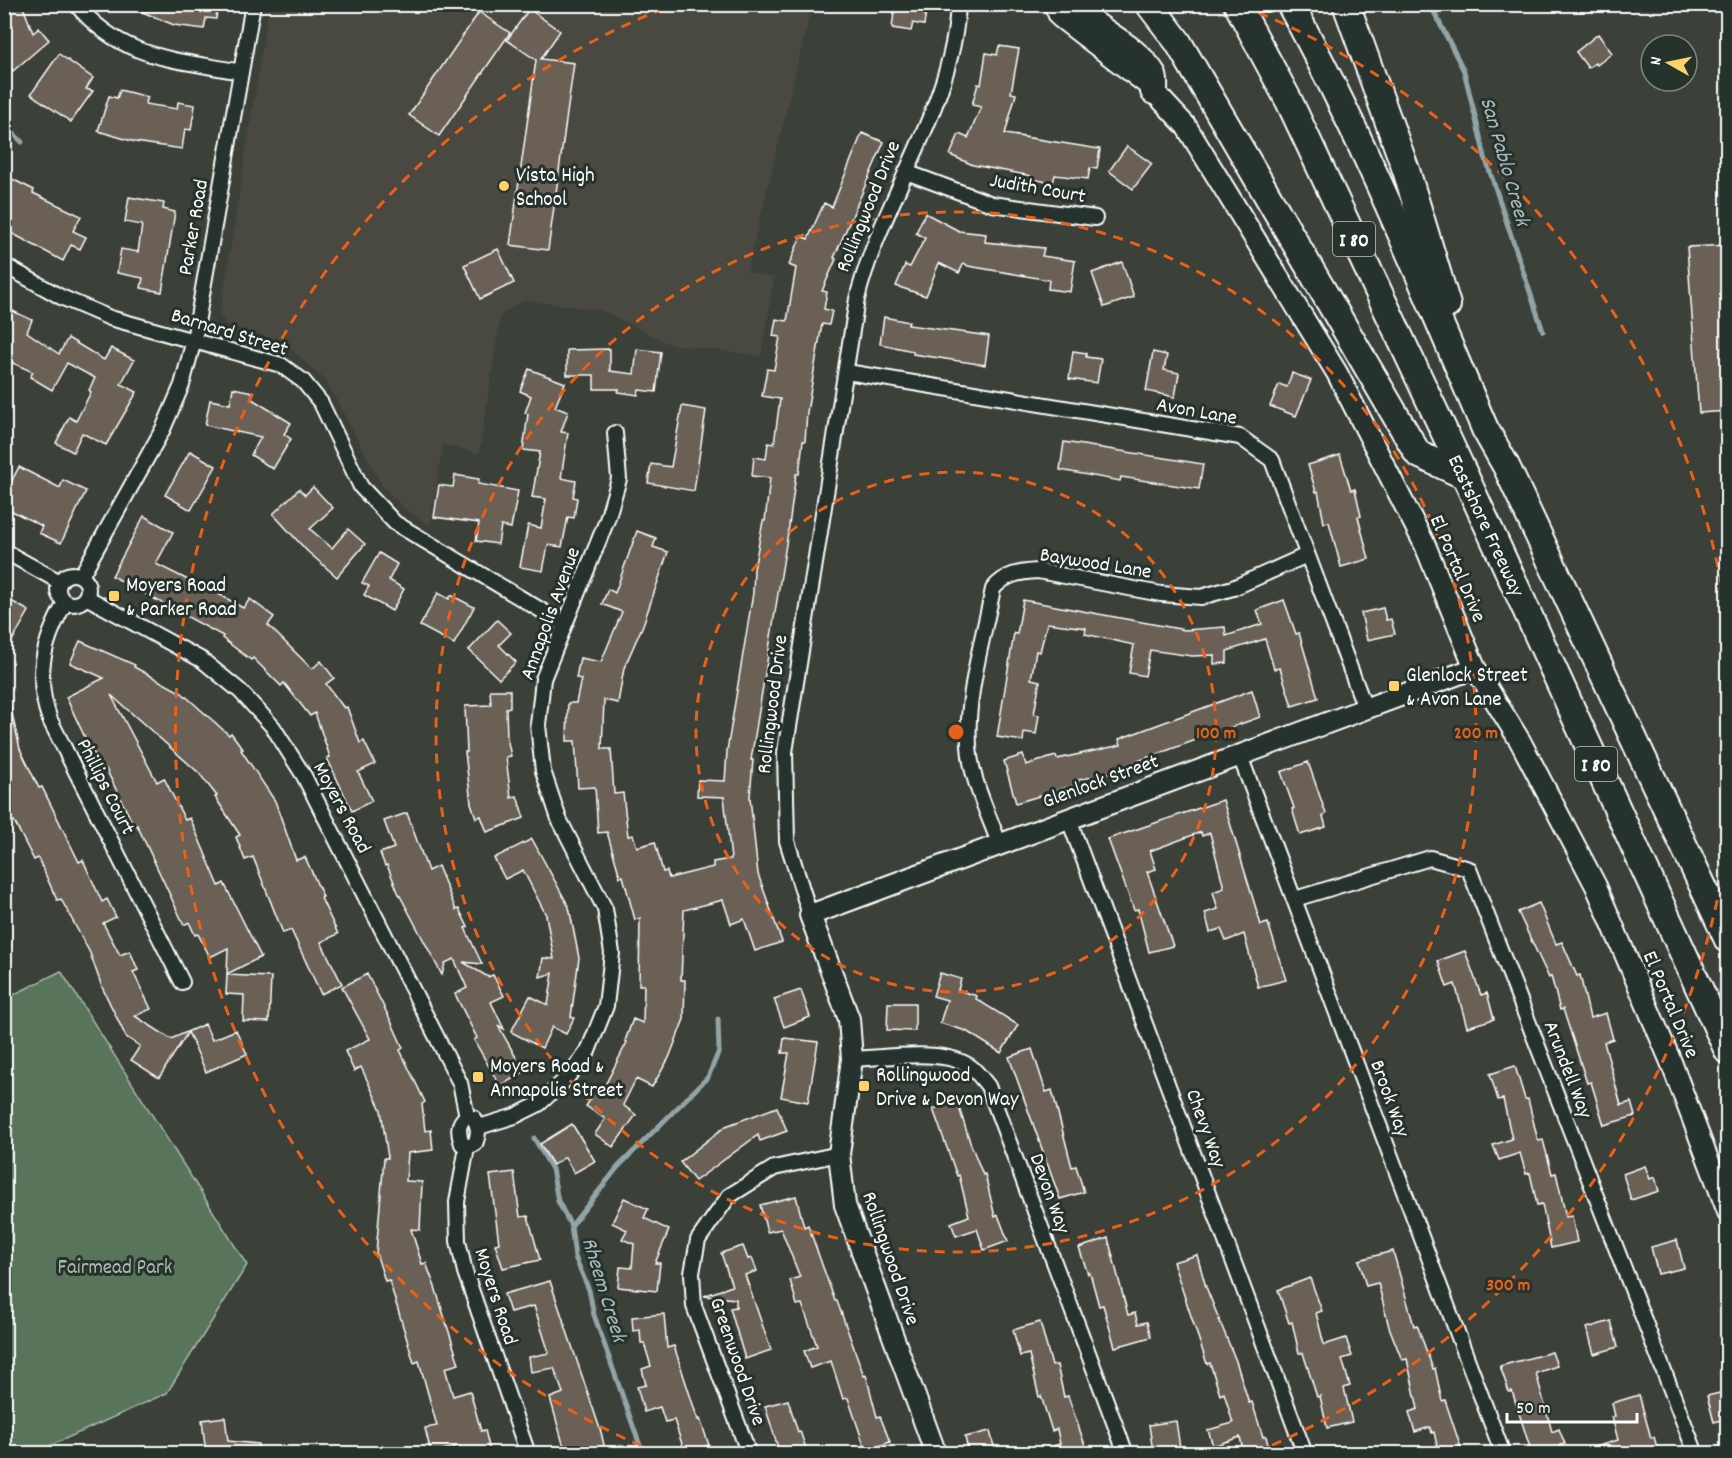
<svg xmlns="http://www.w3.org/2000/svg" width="1732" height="1458" font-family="Dekko,sans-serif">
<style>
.built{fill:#494a42}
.green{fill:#58745b;stroke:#acbaad;stroke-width:1.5}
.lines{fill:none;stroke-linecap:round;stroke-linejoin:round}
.stream{stroke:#91a5a7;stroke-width:5}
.building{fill:#6b6056;stroke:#fff;stroke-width:1.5}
.street-casing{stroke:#fff;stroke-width:18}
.secondary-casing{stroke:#fff;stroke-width:24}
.highway-casing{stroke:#fff;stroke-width:30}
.street{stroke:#26332d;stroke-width:14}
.secondary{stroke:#26332d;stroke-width:20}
.highway{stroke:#26332d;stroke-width:26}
.ring{fill:none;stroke:#e96118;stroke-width:3;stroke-dasharray:10 8}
.poi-dot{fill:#ffd166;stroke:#26332d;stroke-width:2}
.labels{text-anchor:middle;stroke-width:6;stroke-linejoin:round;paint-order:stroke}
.shield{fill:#26332d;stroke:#bec2c0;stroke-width:1.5}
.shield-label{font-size:20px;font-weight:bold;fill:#fff}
.poi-label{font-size:21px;fill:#fff;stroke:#26332d;text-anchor:start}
.street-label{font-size:21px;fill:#fff;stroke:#26332d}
.park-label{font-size:21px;fill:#acbaad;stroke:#26332d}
.water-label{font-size:22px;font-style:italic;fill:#acbcbd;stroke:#26332d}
.centre{fill:#e96118;stroke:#26332d;stroke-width:3}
.ring-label{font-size:18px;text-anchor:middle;font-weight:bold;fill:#e96118;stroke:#26332d;stroke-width:6;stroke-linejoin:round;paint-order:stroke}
</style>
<rect width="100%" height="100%" fill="#3b4039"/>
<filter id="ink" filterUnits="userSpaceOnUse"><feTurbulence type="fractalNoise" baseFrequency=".0167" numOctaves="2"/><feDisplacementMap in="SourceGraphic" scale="12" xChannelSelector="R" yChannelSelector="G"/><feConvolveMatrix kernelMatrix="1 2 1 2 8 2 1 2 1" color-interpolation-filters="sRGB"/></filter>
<g filter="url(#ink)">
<path class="built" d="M269,5H812L747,272L774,278L761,356L669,344L601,310L524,300L501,314L479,454L443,444L430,525L406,510L383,487L326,381L294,352L263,335L227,325L220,316Z"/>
<path class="green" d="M61,971L247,1265L167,1393L34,1453H5V999Z"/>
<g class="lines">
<g class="stream">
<path d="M1430,4L1464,71L1485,157L1543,331"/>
<path d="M4,124L22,142"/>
<path d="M534,1138L552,1169L558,1201L571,1226L575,1257L589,1290L594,1315L643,1454"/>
<path d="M571,1226L618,1167L708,1077L719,1051L718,1019"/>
</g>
</g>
<g class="building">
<path d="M4,4H22L33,33L39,28L49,40L13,71L4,61Z"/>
<path d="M123,4H218L216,19L206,18L204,29L174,25Z"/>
<path d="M895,4H927L924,25L913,23L911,31L892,28Z"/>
<path d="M529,9L560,31L541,59L574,63L548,250L510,245L536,60L507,40Z"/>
<path d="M479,12L510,33L439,136L409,115Z"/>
<path d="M1598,34L1612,53L1597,65L1595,63L1588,68L1576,52Z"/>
<path d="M999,46L1019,49L1011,93L1016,94L1005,134L1100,149L1097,169L1090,168L1088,179L1055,175L1053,183L1031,179L1032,176L973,165L950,155L959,134L968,138L981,107L972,105L978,84L981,85L986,53L997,55Z"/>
<path d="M59,54L93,78L86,89L93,91L71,122L31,94Z"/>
<path d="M120,90L148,97L145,104L177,109L178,102L195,105L191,130L185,129L182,149L135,142L98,131L109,96L117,98Z"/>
<path d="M862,133L884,142L834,258L836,259L822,291L827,292L824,309L832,311L829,325L822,324L807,412L805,441H803L799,474H796L789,526L751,760H753L750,797L758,874L782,942L755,951L744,919L731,924L723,900L684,910L681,980H685L684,1019L669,1058L652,1087L636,1079L623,1105L636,1115L613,1147L595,1134L605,1119L586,1106L598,1088L602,1091L627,1042L625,1041L633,1019L643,1023L644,985H639L640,918L635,920L623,876L620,877L607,832L598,833L595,787L578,788L575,741H567L568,703H576L581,679L576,678L580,658L601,662L622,612L602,604L608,589L615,593L637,531L656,538L653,547L668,552L643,625L624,668L618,703L604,700L602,749H611L614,794L623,793L628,836L633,835L637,847L655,842L663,872L667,871L669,878L713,867V862L731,859L724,797L697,796L698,780L725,781L727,751L753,593L754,569L763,521H765L770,478L752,476L754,457L766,459L768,443L774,444L780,399L762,396L767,369L774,370L780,337L773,336L776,319L787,321L796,268L789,265L801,236L808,239L824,203L832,207Z"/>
<path d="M1127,146L1152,164L1133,189L1109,171Z"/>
<path d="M12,179L34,190L33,193L81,216L73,231L86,237L80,249L71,245L63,261L4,229V192Z"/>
<path d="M129,197L164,203L163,209L175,212L162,292L141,288L143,278L117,273L121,249L138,252L142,225L125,222Z"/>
<path d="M925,213L959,231L986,234L985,242L1044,248L1042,256L1075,261L1070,292L1048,289L1049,280L968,266L964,263L959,273L939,263L926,296L896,286L905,265L910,267L925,238L916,233Z"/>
<path d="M1728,245V262H1721L1728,356V411L1699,413L1687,247Z"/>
<path d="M498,249L514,283L480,299L464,265Z"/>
<path d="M1122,262L1134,297L1104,307L1092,273Z"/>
<path d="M4,307L32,320L27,332L59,354L68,338L104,360L111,348L134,360L121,384L137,392L106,445L82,433L73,452L56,443L69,417L76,421L91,392L89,390L95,378L67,363L52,390L30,377L33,372L4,359Z"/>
<path d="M884,317L909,322L908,325L989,336L985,365L913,354V351L880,344Z"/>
<path d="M610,349V371L634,374L637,349L661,352L656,392L639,390L638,395L618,392L619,389H594V375H567V350Z"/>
<path d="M1073,351L1086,353V357L1101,359L1097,383L1069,379Z"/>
<path d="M1153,352L1167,355L1164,370L1179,373L1175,397L1146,391Z"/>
<path d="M529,369L565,383L555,407L568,412L561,432L568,433L561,478L576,481L573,497L577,498L574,518L568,517L562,547L548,545L543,571L520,567L528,525L541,528L546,499L532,497L540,452L523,450L528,414L525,413L531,396L520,391Z"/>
<path d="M1292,373L1311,380L1296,416L1270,406L1279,384L1287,387Z"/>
<path d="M233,388L253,392L252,399L291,423L284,434L291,439L273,469L251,455L261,437L205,425L210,400L230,404Z"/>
<path d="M682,406L706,410L694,491L648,483L651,464L671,467Z"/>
<path d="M1064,442L1203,464L1199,489L1121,477L1120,481L1060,470Z"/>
<path d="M190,451L216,466L191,510L165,495Z"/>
<path d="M1340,455L1351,490L1355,489L1361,516L1358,517L1369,559L1341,567L1329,522L1324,523L1318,491L1316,492L1308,465Z"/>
<path d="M19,467L60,488L63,480L86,491L61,543L39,533L42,526L4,507V495Z"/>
<path d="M455,475L479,479L478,484L518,491L511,528L501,526L498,544L476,541L479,523L434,517L439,485L453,487Z"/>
<path d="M313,487L333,508L310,529L332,548L348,529L365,544L337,577L307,551L273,514L299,489L305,495Z"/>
<path d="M144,516L173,532L156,564L204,588L205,586L243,608L250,599L274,617L268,625L312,669L321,661L334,678L326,684L344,708L347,707L360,743L364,741L375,764L358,772L372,801L352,811L327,758L330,757L315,713L310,716L284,683L281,686L253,658L251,660L222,638L223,636L112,576Z"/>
<path d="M379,553L397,564L389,580L404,589L392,611L364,595L369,586L362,583Z"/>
<path d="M438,593L449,599L451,595L474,607L454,644L420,626Z"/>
<path d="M4,597L29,611L4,655Z"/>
<path d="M1023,600L1185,630L1225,627L1226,636L1262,624L1257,610L1284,600L1296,634L1299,633L1318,698L1292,706L1280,668L1274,669L1265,639L1227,651V663L1214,664V655L1192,656L1150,650L1145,676L1129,673L1134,645L1085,634L1086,628L1047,623L1040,652L1036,651L1031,679L1040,681L1034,714L1039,715L1036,734L1024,732L1023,741L997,737L1014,633L1017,634Z"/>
<path d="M1383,608L1386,620L1391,619L1395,634L1367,640L1361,613Z"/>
<path d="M497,620L511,633L499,645L516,662L499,679L469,650Z"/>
<path d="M80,641L135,665L134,667L182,693L229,735L231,733L243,749L241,750L275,801L296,860L305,857L323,897L321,898L338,934L321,942L342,984L321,994L291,930L283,933L253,857L245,860L236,837L240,835L215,797L217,796L199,773L111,695L157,782L164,778L185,820L190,818L219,886L224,883L261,957L227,974L228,948L210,957L198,934L195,935L189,922L184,925L137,825L134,826L106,769L104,770L88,744L66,697L104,678L70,663Z"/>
<path d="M490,690H510V707L506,708L507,738L511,756L506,757L511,798L517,796L524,818L487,832L481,816L476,818L471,803L465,752H467L465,706L491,705Z"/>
<path d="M1252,690L1260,717L1110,771V773L1078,780L1079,784L1016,803L1004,761L1023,755L1026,765L1056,756L1057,759L1121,745L1119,739Z"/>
<path d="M4,705H10L20,749L39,788L42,787L79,862L83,860L102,902L107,899L116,917L103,923L120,955L130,951L138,970L133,972L151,1009L135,1016L171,1039L205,1024L212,1040L236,1030L247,1054L206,1072L188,1032L159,1078L131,1060L140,1046L126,1037L102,987L90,953L61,899L57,900L38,858L34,860L14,821L10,823L4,811Z"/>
<path d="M1308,762L1326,814L1323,816L1326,827L1300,835L1292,809L1294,808L1281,772Z"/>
<path d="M1223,800L1261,925L1268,923L1286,980L1258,987L1244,934L1226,941L1221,929L1210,932L1205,913L1218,909L1213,892L1224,888L1210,833L1202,836L1201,832L1150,851L1156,869L1147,872L1173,946L1149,952L1138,909L1134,910L1108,839Z"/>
<path d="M407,813L428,871L438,866L456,910L459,909L468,927L465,928L482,964L463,962L488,977L493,975L504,996L491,1002L504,1029L498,1025L524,1072L500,1086L474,1040L477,1038L455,994L467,988L454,959L445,963L442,975L398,892L387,865L385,866L380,853L394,848L384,821Z"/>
<path d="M532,839L569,907L579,958L571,1017L574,1018L566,1034L552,1027L542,1048L511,1032L530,996L548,1005L553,973L540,977L543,958L554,959L546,915L523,870L505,879L494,858Z"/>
<path d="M1539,903L1556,944L1562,942L1577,976L1580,975L1590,1018L1606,1013L1613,1039L1604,1042L1621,1105L1631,1102L1635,1116L1604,1125L1591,1082L1587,1083L1563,1009L1560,1010L1551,976L1549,978L1518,912Z"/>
<path d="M1465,951L1481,995L1487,993L1494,1019L1467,1027L1455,984L1447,987L1438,961Z"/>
<path d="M940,973L961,979L958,990L977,996L976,999L1018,1025L1001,1053L966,1031L940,1023L947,1000L933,996Z"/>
<path d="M367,974L391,1021L403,1048L400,1050L425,1102L422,1104L425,1131L431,1130L433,1150L408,1153L406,1181L422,1182L420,1230L411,1229L422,1264L426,1263L435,1287L459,1364L445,1368L453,1396L470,1391L481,1431L485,1430L490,1451L461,1454L459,1446L431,1453L425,1428L437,1426L419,1361L414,1363L389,1280L385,1281L376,1253L384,1158H388L381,1110L361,1067L354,1071L345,1051L370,1039L342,987Z"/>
<path d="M227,975L271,977L269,1022L243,1021L244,995L226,994Z"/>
<path d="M801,990L810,1017L784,1027L774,999Z"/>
<path d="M888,1003H915V1031L887,1030Z"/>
<path d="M784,1038L818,1042L808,1102L781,1097L789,1053H782Z"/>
<path d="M1032,1049L1046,1092L1052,1090L1072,1167L1076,1166L1084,1192L1060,1199L1009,1057Z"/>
<path d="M1515,1066L1525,1099H1528L1538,1141L1543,1140L1552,1174L1556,1173L1566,1217L1572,1216L1577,1242L1551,1248L1542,1204L1537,1205L1530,1173L1526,1174L1520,1153L1499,1160L1493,1145L1512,1139L1503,1099L1498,1100L1490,1074Z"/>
<path d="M957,1101L970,1142L983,1175L985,1174L995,1217L998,1215L1008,1241L984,1250L977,1229L956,1236L951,1223L969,1216L959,1175L957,1176L933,1109Z"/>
<path d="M777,1107L787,1131L760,1141L758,1135L695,1181L680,1162L726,1126Z"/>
<path d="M572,1124L595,1161L574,1173L565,1157L553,1165L540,1144Z"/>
<path d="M1645,1166L1650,1179L1655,1177L1659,1191L1631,1200L1623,1174Z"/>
<path d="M514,1172L520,1217L528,1216L540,1260L503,1268L495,1244L499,1243L490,1175Z"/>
<path d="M796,1196L804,1227L808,1225L835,1301H837L864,1376L866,1375L877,1417L880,1416L890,1442L866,1451L848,1398L843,1399L831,1361L810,1368L804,1351L817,1346L802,1304L797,1305L790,1280L800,1277L781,1229L767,1232L760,1205Z"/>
<path d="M624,1198L648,1209L644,1218L669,1230L655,1263H660L657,1291L618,1287L620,1267L632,1268L634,1244L622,1239L627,1230L612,1223Z"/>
<path d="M1108,1238L1128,1315L1135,1313L1138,1324L1147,1322L1151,1337L1115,1347L1103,1305L1099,1306L1090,1273L1088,1274L1079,1248Z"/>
<path d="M1677,1240L1684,1268L1658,1274L1651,1247Z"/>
<path d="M743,1246L748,1259L752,1258L757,1271L745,1275L771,1350L745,1359L730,1308L736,1307V1299L704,1296L732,1286L721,1253Z"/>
<path d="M1393,1251L1414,1326L1417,1325L1433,1369L1435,1368L1442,1401L1445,1400L1463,1454H1439L1434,1432L1432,1433L1430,1427L1415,1432L1409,1412L1418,1409L1407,1359L1402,1360L1389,1327L1378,1283L1366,1286L1359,1260Z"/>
<path d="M1197,1255L1206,1287L1236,1361L1249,1403L1252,1402L1263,1437L1266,1436L1270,1454H1244L1240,1437L1213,1446L1208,1430L1233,1423L1224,1393L1220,1395L1210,1363L1207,1364L1173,1262Z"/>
<path d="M1310,1278L1322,1311L1316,1313L1324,1345L1346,1338L1352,1356L1342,1359L1350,1386L1344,1388L1352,1422L1327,1428L1320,1396L1317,1397L1303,1353H1299L1292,1322L1289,1323L1278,1290Z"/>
<path d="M550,1281L601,1432L606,1454H566L550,1398L563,1393L554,1368L531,1372L529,1357L549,1353L534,1306L510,1312L504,1294Z"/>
<path d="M664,1314L667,1348L674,1346L698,1420L700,1419L709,1445L685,1453L674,1420L665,1422L660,1407L644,1412L637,1387L646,1385L642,1369L651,1366L644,1343H641L640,1330L633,1331L632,1317Z"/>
<path d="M1611,1321L1618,1347L1594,1354L1587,1328Z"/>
<path d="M1040,1322L1052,1366L1057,1365L1064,1397L1068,1396L1088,1454H1047L1046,1448L1060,1444L1057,1429L1052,1431L1041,1396L1039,1397L1029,1354L1020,1356L1013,1330Z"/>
<path d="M1552,1352L1557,1366L1536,1373L1552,1432L1559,1429L1565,1444L1560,1445L1562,1454H1532L1512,1391L1509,1392L1500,1366Z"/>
<path d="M1728,1391V1418L1714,1422L1707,1396Z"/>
<path d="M1639,1395L1651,1438L1654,1437L1659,1454H1586L1585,1450L1618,1440L1612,1417L1615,1416L1612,1403Z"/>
<path d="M788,1400L798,1432L800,1431L808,1454H780L765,1406Z"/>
<path d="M225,1417L228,1441L258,1444V1454H206L202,1420Z"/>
<path d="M1176,1421L1180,1448L1153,1452L1149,1425Z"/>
<path d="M990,1431L996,1454H969L965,1437Z"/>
</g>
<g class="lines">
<defs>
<g id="street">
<path d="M76,4C122,60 175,59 241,72"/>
<path d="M906,172L992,204L1095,218"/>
<path d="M4,265L61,297L110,318L281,365L303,381L321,403L361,487L395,523L564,624"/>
<path d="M847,372L1240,437L1272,460L1365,708"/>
<path d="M4,551L60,582"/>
<circle cx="73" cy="589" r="15"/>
<path d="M81,576L163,429L182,385L194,340L253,4"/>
<path d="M86,597L202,660L240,691L273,727L304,776L460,1083L467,1116"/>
<path d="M65,603C43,642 34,677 50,720L182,982"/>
<path d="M1240,756L1503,1454"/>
<path d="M1068,817L1305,1454"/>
<path d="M999,843C989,816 974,785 970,756C963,704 983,640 993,589C1005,574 1020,572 1038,571L1161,594L1201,597L1233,588L1307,555"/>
<path d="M1295,899L1430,858L1469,869L1696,1454"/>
<path d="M810,915L787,841L785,752L857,299C881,201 954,105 958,4"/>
<path d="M852,1059C884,1058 946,1047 972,1068C978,1073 983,1080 988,1086L1126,1454"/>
<path d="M467,1116C457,1123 458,1132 462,1144L467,1147"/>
<path d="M474,1118C479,1128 479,1134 475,1144L467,1147L457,1202L458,1241L465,1272L528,1454"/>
<path d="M479,1127L515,1116L539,1104L566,1079L588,1051L606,1006L612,953L605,909L559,819L543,771L538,725L543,679L607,520L619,479L615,433"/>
<path d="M749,1454L694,1306L692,1273L698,1240L729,1196L774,1168L839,1154"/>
</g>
<g id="secondary">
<path d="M1054,4L1060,17L1147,84L1186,126L1337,373L1425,545L1475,668L1520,741L1596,886L1671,1062L1728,1212"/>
<path d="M936,1454L845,1205L839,1154L852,1059L849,1019L810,915L1475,668"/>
</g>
<g id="highway">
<path d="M1070,4C1093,31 1131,43 1151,72C1155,77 1154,85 1154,91"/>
<path d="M1149,4L1178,42L1418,454L1465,476"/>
<path d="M1237,4L1289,101L1465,476L1728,1051"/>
<path d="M1290,4C1365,141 1423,285 1485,429L1506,466L1728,940"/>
<path d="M1346,4L1406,170L1447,305"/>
</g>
</defs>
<use href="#street" class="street-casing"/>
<use href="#secondary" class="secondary-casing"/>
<use href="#highway" class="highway-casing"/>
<use href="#street" class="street"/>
<use href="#secondary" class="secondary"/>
<use href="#highway" class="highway"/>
</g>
</g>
<g class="ring">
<circle cx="956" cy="732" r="260"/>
<circle cx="956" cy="732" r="520"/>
<path d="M1727 847A780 780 0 0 1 1254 1453M658 1453A780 780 0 0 1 670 6M1242 6A780 780 0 0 1 1727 617"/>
</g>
<g class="poi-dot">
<circle cx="504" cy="186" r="6"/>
<rect x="108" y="590" width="12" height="12" rx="3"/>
<rect x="1388" y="680" width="12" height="12" rx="3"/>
<rect x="472" y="1071" width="12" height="12" rx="3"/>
<rect x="858" y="1080" width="12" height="12" rx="3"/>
</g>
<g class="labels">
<g class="shield">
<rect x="1333" y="222" width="42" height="34" rx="4.5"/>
<rect x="1575" y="747" width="42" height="34" rx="4.5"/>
</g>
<g class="shield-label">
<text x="1354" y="246">I 80</text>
<text x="1596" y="771">I 80</text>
</g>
<g class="poi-label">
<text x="516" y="181">Vista High<tspan x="516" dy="24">School</tspan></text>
<text x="126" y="591">Moyers Road<tspan x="126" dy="24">&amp; Parker Road</tspan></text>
<text x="1406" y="681">Glenlock Street<tspan x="1406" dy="24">&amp; Avon Lane</tspan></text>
<text x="490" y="1072">Moyers Road &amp;<tspan x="490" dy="24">Annapolis Street</tspan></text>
<text x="876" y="1081">Rollingwood<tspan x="876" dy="24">Drive &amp; Devon Way</tspan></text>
</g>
<g class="street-label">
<text transform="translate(1038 187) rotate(10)" y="7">Judith Court</text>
<text transform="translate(867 206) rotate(-68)" y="7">Rollingwood Drive</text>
<text transform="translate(192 227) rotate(-80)" y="7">Parker Road</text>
<text transform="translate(230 331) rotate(17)" y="7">Barnard Street</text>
<text transform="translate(1197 410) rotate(10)" y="7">Avon Lane</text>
<text transform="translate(1487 525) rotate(65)" y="7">Eastshore Freeway</text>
<text transform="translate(1096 562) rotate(9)" y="7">Baywood Lane</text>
<text transform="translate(1459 568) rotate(67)" y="7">El Portal Drive</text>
<text transform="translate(549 613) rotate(-70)" y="7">Annapolis Avenue</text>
<text transform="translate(771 704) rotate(-83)" y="7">Rollingwood Drive</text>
<text transform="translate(1100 780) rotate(-20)" y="7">Glenlock Street</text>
<text transform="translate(107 786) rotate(63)" y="7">Phillips Court</text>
<text transform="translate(343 807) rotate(62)" y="7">Moyers Road</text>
<text transform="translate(1672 1004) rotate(67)" y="7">El Portal Drive</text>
<text transform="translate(1569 1069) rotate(69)" y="7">Arundell Way</text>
<text transform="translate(1391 1098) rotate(70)" y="7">Brook Way</text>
<text transform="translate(1207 1128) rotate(70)" y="7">Chevy Way</text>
<text transform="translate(1051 1193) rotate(70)" y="7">Devon Way</text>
<text transform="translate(892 1258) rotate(71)" y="7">Rollingwood Drive</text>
<text transform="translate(497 1296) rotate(72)" y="7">Moyers Road</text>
<text transform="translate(739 1361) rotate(71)" y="7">Greenwood Drive</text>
</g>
<g class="park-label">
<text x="115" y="1273">Fairmead Park</text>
</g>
<g class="water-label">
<text transform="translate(1507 161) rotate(74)" y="8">San Pablo Creek</text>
<text transform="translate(606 1289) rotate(73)" y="8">Rheem Creek</text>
</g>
</g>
<circle cx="956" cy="732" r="9" class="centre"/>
<g class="ring-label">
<text x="1216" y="738">100 m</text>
<text x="1476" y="738">200 m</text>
<text x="1508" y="1290">300 m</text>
</g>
<rect width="1732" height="1458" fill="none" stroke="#26332d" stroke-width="24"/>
<rect x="12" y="12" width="1708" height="1434" fill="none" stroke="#fff" stroke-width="2" filter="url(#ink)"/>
<g transform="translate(1669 63) rotate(279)"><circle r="28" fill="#26332d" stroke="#7d8581" stroke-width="1.5"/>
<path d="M0-4.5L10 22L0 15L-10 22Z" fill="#ffd166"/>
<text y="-9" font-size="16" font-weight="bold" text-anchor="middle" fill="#ffffff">N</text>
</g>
<path d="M1507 1413v9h130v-9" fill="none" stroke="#ffffff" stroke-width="3"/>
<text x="1516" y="1413" font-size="18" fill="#ffffff" stroke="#26332d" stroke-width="4.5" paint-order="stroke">50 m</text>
</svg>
